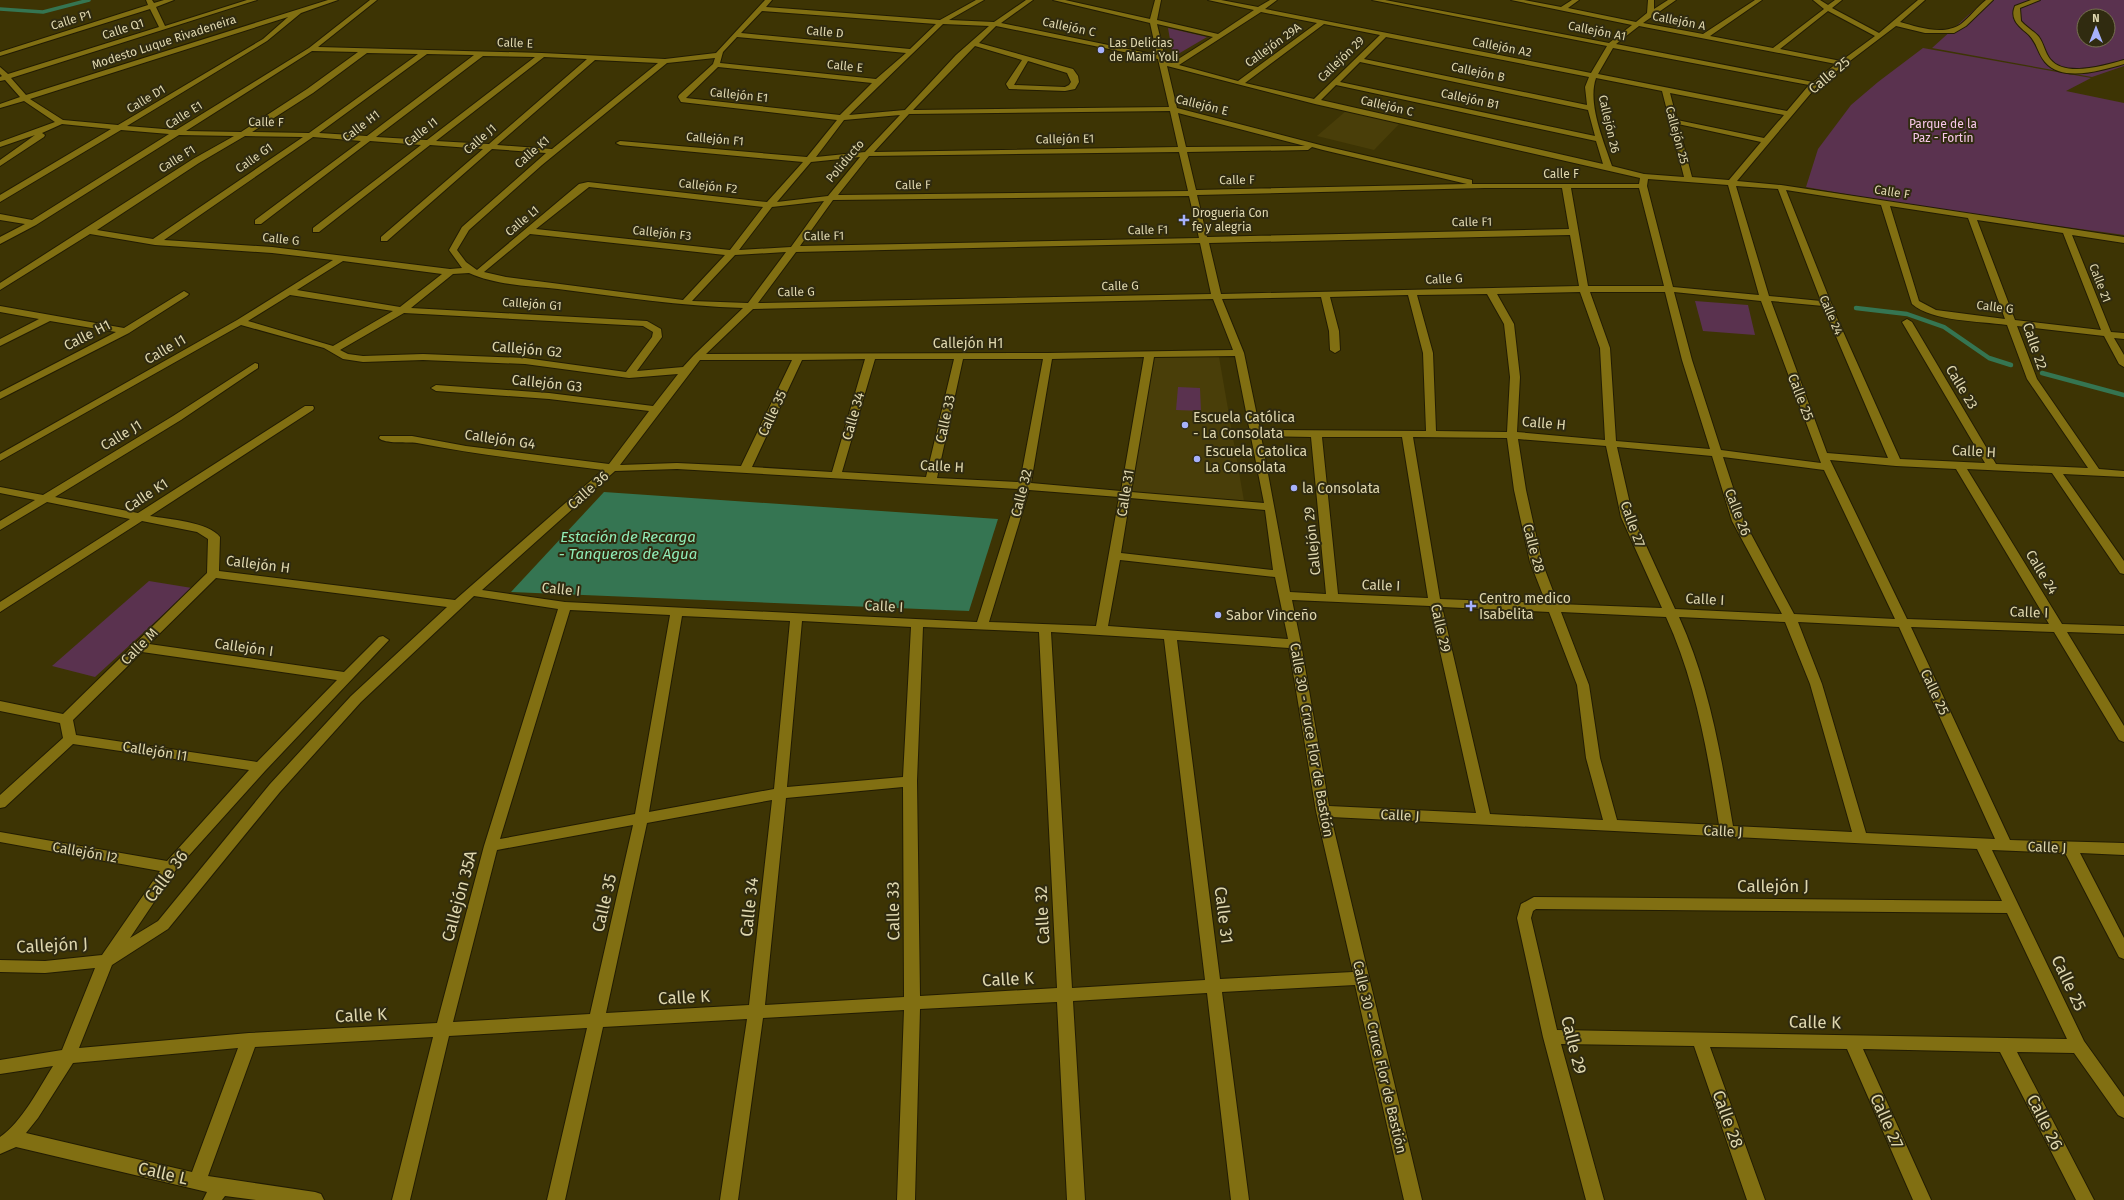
<svg xmlns="http://www.w3.org/2000/svg" width="2124" height="1200" font-family="'Fira Sans',sans-serif">
<style>
.built{fill:#493e09}
.green{fill:#5a324f;fill-rule:evenodd}
.water{fill:#357552}
.lines{fill:none;stroke-linecap:round;stroke-linejoin:round}
.stream-far1{stroke:#357552;stroke-width:3.5}
.stream{stroke:#357552;stroke-width:4.5}
.minor-casing{stroke:#221c03;stroke-width:2}
.minor{fill:#816f12;fill-rule:evenodd}
.poi-dot{fill:#a6b1fc;stroke:#302b10;stroke-width:1.5}
.labels{text-anchor:middle;stroke-width:4;stroke-linejoin:round;paint-order:stroke}
.far-street-label{font-size:12px;fill:#dfd7af;stroke:#302b10}
.far-poi-label{font-size:12px;fill:#dfd7af;stroke:#302b10;text-anchor:start}
.far-park-label{font-size:12px;fill:#f9c8ea;stroke:#302b10}
.street-label{font-size:14px;fill:#dfd7af;stroke:#302b10}
.poi-label{font-size:14px;fill:#dfd7af;stroke:#302b10;text-anchor:start}
.water-label{font-size:15px;font-style:italic;fill:#90edb7;stroke:#302b10}
.near-street-label{font-size:17px;fill:#dfd7af;stroke:#302b10}
</style>
<rect width="100%" height="100%" fill="#3d3404"/>
<g class="built">
<path d="M1346,111L1400,123L1374,150L1317,136Z"/>
<path d="M1151,356L1219,357L1244,501L1129,492Z"/>
</g>
<g class="green">
<path d="M1985,0H2124V66L2092,77L1932,48ZM2084,16H2108V40H2084Z"/>
<path d="M1168,28L1207,37L1173,57Z"/>
<path d="M1923,48L2091,78L2066,91L2124,103V235L1913,206L1806,187L1818,149L1851,105L1878,82Z"/>
<path d="M1695,301L1748,305L1755,335L1703,331Z"/>
<path d="M1178,387L1200,388L1201,411L1176,410Z"/>
<path d="M149,581L192,588L95,677L52,666Z"/>
</g>
<path class="water" d="M604,492L998,519L969,611L511,592Z"/>
<g class="lines">
<path class="stream-far1" d="M0,9L43,12L89,0"/>
<g class="stream">
<path d="M1856,308L1907,314L1944,327L1989,358L2011,365"/>
<path d="M2042,373L2124,395"/>
</g>
<defs>
<g id="minor">
<path d="M146,0H152L154,3L164,0H174L156,7L165,26L247,0H257L11,78L26,95L328,0H338L301,13L267,41L127,126L176,130L309,48L370,0H377L318,47L542,53L665,59L716,53L765,0H772L766,7L940,20L976,0H984L949,20L994,22L1026,0H1033L1001,23L1157,55L1150,23L1053,0H1065L1150,19L1155,0H1161L1157,20L1218,34L1254,10L1208,0H1221L1258,7L1270,0H1277L1265,9L1591,73L1607,46L1372,0H1385L1609,43L1632,25L1511,0H1524L1561,7L1572,0H1579L1568,8L1636,22L1647,13L1648,0H1654V9L1668,0H1676L1643,23L1703,34L1755,0H1762L1710,36L1773,48L1824,9L1813,0H1820L1828,5L1835,0H1842L1832,8L1879,33L1918,0H1925L1900,22C1918,27 1944,36 1961,24C1970,17 1977,7 1986,0H1993L1966,26L1954,33H1925L1896,26L1817,86L1737,181L1781,185L2124,237V243L2072,235L2111,332L2124,333V339L2114,338L2124,355V367L2119,364L2104,336L2017,326L2037,379L2099,469L2124,471V477L2063,474L2124,561V574L2120,573L2052,473L1967,469L2062,624L2124,626V634L2067,632L2124,726V742L2119,740L2054,632L1911,627L2010,840L2124,843V855L2080,853L2124,938V959L2119,957L2065,853L1992,850L2084,1041L2124,1097V1118L2118,1115L2074,1053L2017,1052L2094,1200H2076L2000,1052L1863,1049L1931,1200H1913L1847,1049L1710,1047L1765,1200H1747L1694,1046L1561,1044L1604,1200H1586L1543,1037L1517,918L1521,904L1534,897L2002,901L1977,849L1331,817L1422,1200H1404L1355,985L1222,992L1249,1200H1231L1207,993L1073,1001L1085,1200H1067L1057,1002L920,1009L915,1200H897L904,1010L763,1018L738,1200H720L747,1019L603,1027L565,1200H547L587,1028L449,1036L410,1200H392L433,1037L255,1047L208,1176L315,1192L321,1194L324,1200H256L225,1196L222,1200H203L207,1192L16,1147L0,1154V1137C22,1122 39,1088 53,1066L0,1074V1060L62,1050L95,968L45,973L0,972V960L45,961L102,955L160,871L0,842V832L167,861L249,770L73,744L5,807L0,808V795L63,738L60,723L0,711V701L63,714L207,573L208,539L197,532L142,521L0,612V602L130,519L47,502L0,530V521L35,500L0,493V487L43,495L173,416L255,363L258,364V368L181,420L55,497L138,513L305,406H313L314,408L313,410L150,516C168,519 209,522 220,537L219,571L455,600L603,470C541,462 479,455 417,443C409,442 384,444 379,438L380,436H412L466,446L609,464L649,411L549,399L436,391L431,388L436,385L549,393L653,406L678,374L629,378L525,364L423,360L363,362L343,359L324,348L241,325L0,461V454L237,320L333,260L272,253L155,245L90,234L0,290V283L193,159L234,136L179,135L36,225L0,244V237L25,224L0,220V214L32,220L169,134L121,130L0,202V195L111,129L62,124L42,133L45,135L44,137L0,166V160L35,135L0,147V142L55,122L24,101L0,108V104L20,97L5,80L0,81V77L2,76L0,74V67L8,74L159,27L150,9L0,56V52L148,5ZM762,11L936,24L910,49L741,33ZM1828,11L1875,36L1841,61L1780,49ZM1261,12L1317,23L1238,81L1179,65ZM288,17L263,39L118,125L63,120L30,99ZM943,24L989,26L956,55L905,110L849,115ZM1157,24L1213,37L1172,63L1166,62ZM1324,24L1380,35L1314,99L1245,83ZM996,26L1158,59L1169,107L913,110L975,46L1022,60L1006,84L1009,89L1065,91L1075,89L1079,82L1078,76L1073,69L979,43ZM1639,26L1836,64L1813,82L1616,44ZM737,37L906,53L876,79L720,63L723,52ZM1386,37L1589,77L1585,87L1587,105L1364,59ZM1613,48L1809,85L1787,111L1598,74ZM312,51L358,52L307,89L241,132L186,131ZM367,53L418,54L309,133L252,132L313,93ZM427,54L474,55L367,136L319,133ZM483,56L535,57L427,140L376,137ZM544,57L587,59L489,144L436,141ZM715,58L713,64L679,95L678,97L681,102L837,120L807,157L620,141L616,143L620,145L803,162L767,202L588,182L579,184L477,270L466,262L457,250L469,230L542,165L667,63ZM595,60L658,63L552,149L497,145ZM1028,61L1067,73L1071,82L1069,85L1065,87L1014,85ZM1360,62L1588,110L1595,136L1340,82ZM1167,66L1315,104L1640,178L1639,184H1472V180L1324,146L1177,108ZM718,67L872,83L840,115L686,98ZM1596,78L1662,91L1684,177L1644,174L1612,166C1604,142 1587,103 1596,78ZM1336,85L1596,141L1603,164L1321,100ZM1670,93L1784,115L1764,138L1677,120ZM1170,111L1178,147L874,152L909,114ZM1178,113L1305,146L1186,147ZM900,115L865,152L816,157L844,120ZM1678,124L1761,142L1729,180L1692,177ZM245,136L303,137L153,239L97,230L199,163ZM313,137L361,141L255,220V224H261L370,141L421,145L313,228V232H319L430,145L483,149L381,237V241H387L492,149L546,153L462,227L449,250L462,268L450,269L272,247L164,240ZM1312,147L1323,150L1467,184L1196,190L1187,152L1308,150ZM1179,152L1188,191L838,195L869,156ZM860,157L828,196L777,202L811,162ZM1648,179L1728,185L1759,295L1673,287L1647,186ZM1736,186L1778,189L1821,301L1769,296ZM589,187L763,207L730,250L536,229ZM1485,188H1562L1569,229L1207,237L1197,195ZM1571,188H1639L1664,286H1588ZM1786,190L1881,205L1912,304C1933,322 1979,321 2007,325L2027,379L2088,468L1996,464L1912,322L1907,319L1902,322L1985,463L1900,459L1837,318ZM1189,196L1199,238L800,246L833,200ZM824,201L791,247L739,250L772,207ZM1890,206L1968,218L2005,319L1936,310L1919,301ZM1977,220L2063,233L2101,330L2015,320ZM530,234L725,255L683,300L506,277L484,272ZM1570,235L1579,286L1221,294L1209,243ZM1200,243L1211,294L758,303L796,252ZM786,252L748,303L692,301L735,255ZM343,261L442,274L400,307L297,290ZM469,273C495,285 529,286 558,289C620,297 681,306 743,308L694,355L683,367L637,371L662,337L661,329L647,321L411,308L453,274ZM1580,292L1600,348L1605,440L1517,432L1520,377L1514,324L1497,294ZM1590,292H1665L1682,360L1710,449L1616,441L1610,348ZM1674,292L1761,301L1821,463L1721,450L1692,360ZM1487,294L1504,324L1510,377L1507,432L1436,431L1433,353L1417,295ZM290,295L393,311L333,346L248,321ZM1408,295L1423,353L1426,431L1260,430L1244,353L1222,299L1321,297L1329,331L1330,350L1335,353L1340,350L1339,331L1330,297ZM1213,299L1233,350L1048,353L706,354L753,309ZM1771,301L1823,306L1888,458L1827,453ZM404,313L643,326L653,332L652,337L626,372L525,358L423,354L363,356L348,354L340,350ZM1235,356L1264,503L1131,492L1154,357ZM1144,357L1121,491L1031,483L1052,359ZM865,359L832,472L752,467L802,360ZM875,359H954L926,477L842,472ZM963,359H1043L1020,482L937,478ZM700,360H792L741,466L677,463L620,465ZM1261,436L1311,437L1326,594L1290,592ZM1322,437H1402L1428,598L1338,594ZM1413,437L1507,438L1514,490L1530,562L1546,603L1440,599ZM1518,439L1606,446L1621,517L1662,608L1558,604L1542,562L1526,490ZM1617,447L1712,456L1732,521L1782,614L1675,609L1633,517ZM1723,457L1824,470L1895,619L1794,614L1744,521ZM1830,460L1896,466L1956,469L2049,624L1907,619ZM677,469L1019,489L977,622L565,602L482,590L615,471ZM1029,490L1119,497L1096,626L989,622ZM1130,498L1265,510L1273,570L1121,553ZM1120,560L1275,577L1288,639L1108,626ZM216,578L447,607L351,696L270,784L158,921L130,938L175,871L265,771L389,640L383,636L379,637L344,672L149,644ZM474,596L558,609L484,846L437,1023L249,1033L79,1048L112,965L168,929L280,792L361,702ZM1292,600L1430,606L1476,813L1329,806L1301,644ZM1442,607L1549,612L1577,685L1586,758L1603,820L1490,814ZM570,610L670,615L635,814L500,839ZM1561,612L1666,617C1696,682 1708,755 1719,825L1617,820L1600,758L1589,685ZM682,616L790,621L774,789L649,812ZM1679,617L1785,622L1810,684L1852,832L1733,826C1721,755 1709,683 1679,617ZM802,621L911,627L903,777L787,787ZM1798,622L1899,627L1995,839L1866,833L1822,684ZM923,627L1039,632L1057,988L920,996L917,781ZM1051,632L1164,639L1205,980L1072,988ZM1177,640L1289,648L1316,811L1353,972L1220,979ZM142,652L337,680L257,762L76,735L73,720ZM903,787L904,997L765,1005L786,798ZM772,800L749,1005L606,1013L647,823ZM633,825L590,1014L453,1022L497,850ZM1536,909L2007,913L2067,1039L1557,1030L1531,918L1533,911ZM238,1048L192,1172L26,1133L38,1118L73,1063Z"/>
<path d="M2031,0H2040L2020,8L2021,21C2026,27 2034,31 2039,37C2044,44 2045,53 2050,59C2065,78 2105,65 2124,60V64C2102,70 2063,83 2045,62C2038,54 2037,43 2029,35C2020,27 2009,20 2015,6Z"/>
<path d="M184,291L189,294L187,296L129,333L0,399V392L116,332L50,321L0,346V339L39,319L0,312V306L124,328Z"/>
</g>
</defs>
<use href="#minor" class="minor-casing"/>
<use href="#minor" class="minor"/>
</g>
<g class="poi-dot">
<circle cx="1101" cy="50" r="4"/>
<path d="M1182 214h4v4h4v4h-4v4h-4v-4h-4v-4h4z"/>
<circle cx="1185" cy="425" r="4"/>
<circle cx="1197" cy="459" r="4"/>
<circle cx="1294" cy="488" r="4"/>
<path d="M1469 600h4v4h4v4h-4v4h-4v-4h-4v-4h4z"/>
<circle cx="1218" cy="615" r="4"/>
</g>
<g class="labels">
<g class="far-street-label">
<text transform="translate(71 20) rotate(-17)" y="4">Calle P1</text>
<text transform="translate(1679 21) rotate(11)" y="4">Callejón A</text>
<text transform="translate(1069 27) rotate(12)" y="4">Callejón C</text>
<text transform="translate(123 29) rotate(-18)" y="4">Calle Q1</text>
<text transform="translate(1597 31) rotate(11)" y="4">Callejón A1</text>
<text transform="translate(825 32) rotate(5)" y="4">Calle D</text>
<text transform="translate(164 42) rotate(-18)" y="4">Modesto Luque Rivadeneira</text>
<text transform="translate(515 43) rotate(2)" y="4">Calle E</text>
<text transform="translate(1273 45) rotate(-36)" y="4">Callejón 29A</text>
<text transform="translate(1502 47) rotate(11)" y="4">Callejón A2</text>
<text transform="translate(1341 59) rotate(-44)" y="4">Callejón 29</text>
<text transform="translate(845 66) rotate(6)" y="4">Calle E</text>
<text transform="translate(1478 72) rotate(12)" y="4">Callejón B</text>
<text transform="translate(739 95) rotate(6)" y="4">Callejón E1</text>
<text transform="translate(146 99) rotate(-31)" y="4">Calle D1</text>
<text transform="translate(1470 99) rotate(12)" y="4">Callejón B1</text>
<text transform="translate(1202 105) rotate(14)" y="4">Callejón E</text>
<text transform="translate(1387 106) rotate(13)" y="4">Callejón C</text>
<text transform="translate(184 115) rotate(-32)" y="4">Calle E1</text>
<text transform="translate(266 122) rotate(1)" y="4">Calle F</text>
<text transform="translate(1609 124) rotate(77)" y="4">Callejón 26</text>
<text transform="translate(361 126) rotate(-37)" y="4">Calle H1</text>
<text transform="translate(421 132) rotate(-38)" y="4">Calle I1</text>
<text transform="translate(1677 135) rotate(75)" y="4">Callejón 25</text>
<text transform="translate(480 139) rotate(-41)" y="4">Calle J1</text>
<text transform="translate(715 139) rotate(5)" y="4">Callejón F1</text>
<text transform="translate(1065 139) rotate(-1)" y="4">Callejón E1</text>
<text transform="translate(532 152) rotate(-41)" y="4">Calle K1</text>
<text transform="translate(254 158) rotate(-35)" y="4">Calle G1</text>
<text transform="translate(177 159) rotate(-32)" y="4">Calle F1</text>
<text transform="translate(845 161) rotate(-50)" y="4">Poliducto</text>
<text x="1561" y="178">Calle F</text>
<text transform="translate(1237 180) rotate(-1)" y="4">Calle F</text>
<text transform="translate(913 185) rotate(-1)" y="4">Calle F</text>
<text transform="translate(708 186) rotate(6)" y="4">Callejón F2</text>
<text transform="translate(1892 192) rotate(9)" y="4">Calle F</text>
<text transform="translate(522 221) rotate(-40)" y="4">Calle L1</text>
<text transform="translate(1472 222) rotate(-1)" y="4">Calle F1</text>
<text transform="translate(1148 230) rotate(-1)" y="4">Calle F1</text>
<text transform="translate(662 233) rotate(6)" y="4">Callejón F3</text>
<text transform="translate(824 236) rotate(-1)" y="4">Calle F1</text>
<text transform="translate(281 239) rotate(6)" y="4">Calle G</text>
<text transform="translate(1444 279) rotate(-2)" y="4">Calle G</text>
<text transform="translate(2100 283) rotate(69)" y="4">Calle 21</text>
<text transform="translate(1120 286) rotate(-1)" y="4">Calle G</text>
<text transform="translate(796 292) rotate(-1)" y="4">Calle G</text>
<text transform="translate(532 304) rotate(4)" y="4">Callejón G1</text>
<text transform="translate(1995 307) rotate(7)" y="4">Calle G</text>
<text transform="translate(1831 315) rotate(67)" y="4">Calle 24</text>
</g>
<g class="far-poi-label">
<text x="1109" y="47">Las Delicias<tspan x="1109" dy="14">de Mami Yoli</tspan></text>
<text x="1192" y="217">Drogueria Con<tspan x="1192" dy="14">fe y alegria</tspan></text>
</g>
<g class="far-park-label">
<text x="1943" y="128">Parque de la<tspan x="1943" dy="14">Paz - Fortín</tspan></text>
</g>
<g class="street-label">
<text transform="translate(1829 75) rotate(-40)" y="5">Calle 25</text>
<text transform="translate(87 335) rotate(-27)" y="5">Calle H1</text>
<text x="968" y="348">Callejón H1</text>
<text transform="translate(2035 346) rotate(71)" y="5">Calle 22</text>
<text transform="translate(165 349) rotate(-30)" y="5">Calle I1</text>
<text transform="translate(527 349) rotate(5)" y="5">Callejón G2</text>
<text transform="translate(547 383) rotate(6)" y="5">Callejón G3</text>
<text transform="translate(1962 387) rotate(59)" y="5">Calle 23</text>
<text transform="translate(1801 397) rotate(69)" y="5">Calle 25</text>
<text transform="translate(772 413) rotate(-65)" y="5">Calle 35</text>
<text transform="translate(853 416) rotate(-74)" y="5">Calle 34</text>
<text transform="translate(945 419) rotate(-78)" y="5">Calle 33</text>
<text transform="translate(1544 423) rotate(5)" y="5">Calle H</text>
<text transform="translate(121 435) rotate(-31)" y="5">Calle J1</text>
<text transform="translate(500 439) rotate(8)" y="5">Callejón G4</text>
<text transform="translate(1974 451) rotate(3)" y="5">Calle H</text>
<text transform="translate(942 466) rotate(3)" y="5">Calle H</text>
<text transform="translate(588 490) rotate(-42)" y="5">Calle 36</text>
<text transform="translate(1021 493) rotate(-76)" y="5">Calle 32</text>
<text transform="translate(1125 493) rotate(-81)" y="5">Calle 31</text>
<text transform="translate(146 495) rotate(-33)" y="5">Calle K1</text>
<text transform="translate(1738 512) rotate(69)" y="5">Calle 26</text>
<text transform="translate(1633 524) rotate(70)" y="5">Calle 27</text>
<text transform="translate(1312 541) rotate(-96)" y="5">Callejón 29</text>
<text transform="translate(1534 548) rotate(75)" y="5">Calle 28</text>
<text transform="translate(258 564) rotate(7)" y="5">Callejón H</text>
<text transform="translate(2042 572) rotate(59)" y="5">Calle 24</text>
<text transform="translate(1381 585) rotate(2)" y="5">Calle I</text>
<text transform="translate(561 589) rotate(6)" y="5">Calle I</text>
<text transform="translate(1705 599) rotate(3)" y="5">Calle I</text>
<text transform="translate(884 606) rotate(3)" y="5">Calle I</text>
<text transform="translate(2029 612) rotate(2)" y="5">Calle I</text>
<text transform="translate(1441 628) rotate(77)" y="5">Calle 29</text>
<text transform="translate(139 646) rotate(-45)" y="5">Calle M</text>
<text transform="translate(244 647) rotate(8)" y="5">Callejón I</text>
<text transform="translate(1935 692) rotate(65)" y="5">Calle 25</text>
<text transform="translate(1312 740) rotate(80)" y="5">Calle 30 - Cruce Flor de Bastión</text>
<text transform="translate(155 751) rotate(9)" y="5">Callejón I1</text>
<text transform="translate(1400 815) rotate(3)" y="5">Calle J</text>
<text transform="translate(1723 831) rotate(3)" y="5">Calle J</text>
<text transform="translate(2047 847) rotate(2)" y="5">Calle J</text>
<text transform="translate(85 852) rotate(10)" y="5">Callejón I2</text>
<text transform="translate(1380 1057) rotate(77)" y="5">Calle 30 - Cruce Flor de Bastión</text>
</g>
<g class="poi-label">
<text x="1193" y="422">Escuela Católica<tspan x="1193" dy="16">- La Consolata</tspan></text>
<text x="1205" y="456">Escuela Catolica<tspan x="1205" dy="16">La Consolata</tspan></text>
<text x="1302" y="493">la Consolata</text>
<text x="1479" y="603">Centro medico<tspan x="1479" dy="16">Isabelita</tspan></text>
<text x="1226" y="620">Sabor Vinceño</text>
</g>
<g class="water-label">
<text x="628" y="542">Estación de Recarga<tspan x="628" dy="17">- Tanqueros de Agua</tspan></text>
</g>
<g class="near-street-label">
<text transform="translate(166 876) rotate(-53)" y="6">Calle 36</text>
<text x="1773" y="892">Callejón J</text>
<text transform="translate(459 896) rotate(-75)" y="6">Callejón 35A</text>
<text transform="translate(604 903) rotate(-77)" y="6">Calle 35</text>
<text transform="translate(749 907) rotate(-84)" y="6">Calle 34</text>
<text transform="translate(893 911) rotate(-91)" y="6">Calle 33</text>
<text transform="translate(1042 915) rotate(-93)" y="6">Calle 32</text>
<text transform="translate(1224 915) rotate(83)" y="6">Calle 31</text>
<text transform="translate(52 945) rotate(-3)" y="6">Callejón J</text>
<text transform="translate(1008 979) rotate(-3)" y="6">Calle K</text>
<text transform="translate(2069 983) rotate(65)" y="6">Calle 25</text>
<text transform="translate(684 997) rotate(-3)" y="6">Calle K</text>
<text transform="translate(361 1015) rotate(-3)" y="6">Calle K</text>
<text transform="translate(1815 1022) rotate(1)" y="6">Calle K</text>
<text transform="translate(1574 1045) rotate(76)" y="6">Calle 29</text>
<text transform="translate(1728 1119) rotate(70)" y="6">Calle 28</text>
<text transform="translate(1887 1121) rotate(66)" y="6">Calle 27</text>
<text transform="translate(2045 1122) rotate(63)" y="6">Calle 26</text>
<text transform="translate(163 1173) rotate(13)" y="6">Calle L</text>
</g>
</g>
<g transform="translate(2096 28)"><circle r="19" fill="#302b10" stroke="#767050"/>
<path d="M0-3L7 15L0 10L-7 15Z" fill="#a6b1fc"/>
<text y="-6" font-size="11" font-weight="bold" text-anchor="middle" fill="#dfd7af">N</text>
</g>
</svg>
